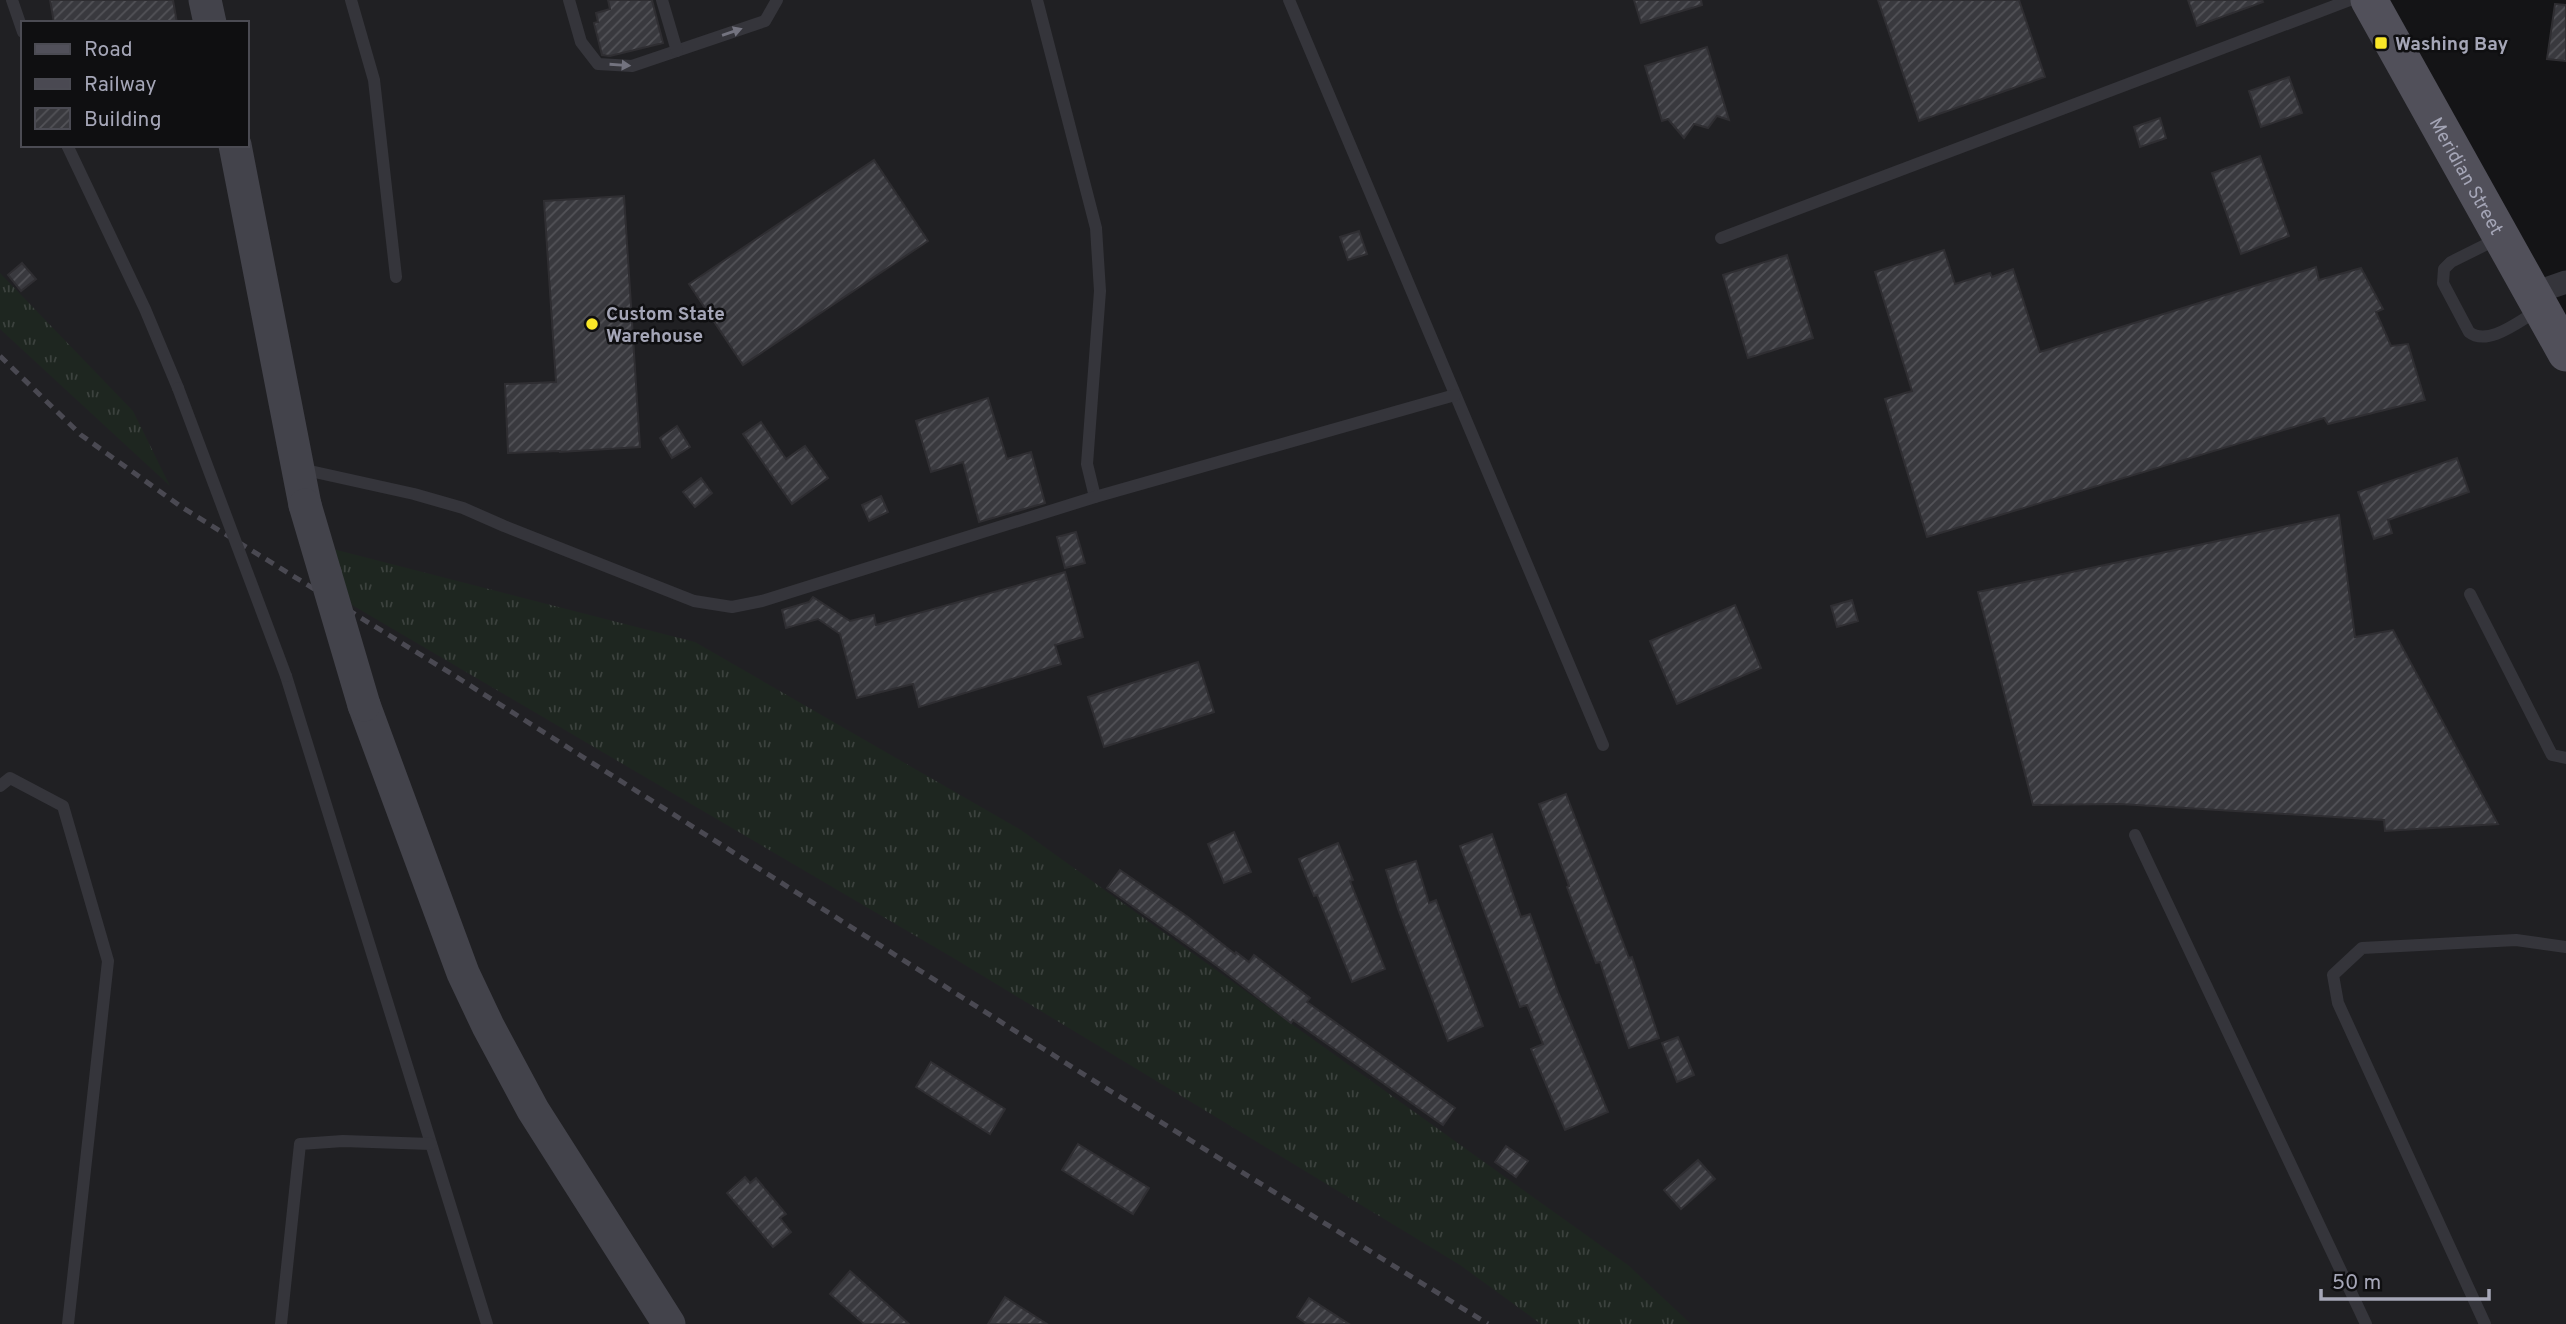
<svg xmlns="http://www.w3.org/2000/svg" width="2566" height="1324" font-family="Overpass,sans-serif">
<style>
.built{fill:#202023;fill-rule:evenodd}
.grass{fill:url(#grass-tufts)}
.building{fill:url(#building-hatch);stroke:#2f2e32;stroke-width:2}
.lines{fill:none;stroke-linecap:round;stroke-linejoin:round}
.lane{stroke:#35353b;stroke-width:12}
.street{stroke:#35353b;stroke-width:23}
.secondary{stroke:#43434b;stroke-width:33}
.primary{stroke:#51505a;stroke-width:37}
.rail{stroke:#4a4952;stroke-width:5;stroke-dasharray:9 7;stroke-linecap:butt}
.lane-bridge{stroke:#35353b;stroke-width:12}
.secondary-bridge{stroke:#43434b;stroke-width:33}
.oneway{fill:#73737f}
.poi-dot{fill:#f9e728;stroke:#0f0f11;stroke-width:2.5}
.labels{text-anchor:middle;stroke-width:5;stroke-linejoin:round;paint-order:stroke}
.poi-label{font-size:19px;font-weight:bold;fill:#a5a6b7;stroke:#0f0f11;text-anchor:start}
.street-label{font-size:19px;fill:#a5a6b7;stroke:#0f0f11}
</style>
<defs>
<pattern id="grass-tufts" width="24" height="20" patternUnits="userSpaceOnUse" patternTransform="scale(1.75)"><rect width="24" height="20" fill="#1e2620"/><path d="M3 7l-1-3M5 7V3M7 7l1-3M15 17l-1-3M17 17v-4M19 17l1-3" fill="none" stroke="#3c423e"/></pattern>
<pattern id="building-hatch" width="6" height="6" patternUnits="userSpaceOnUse" patternTransform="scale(1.75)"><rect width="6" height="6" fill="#39393e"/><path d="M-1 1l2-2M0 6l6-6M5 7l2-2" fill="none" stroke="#535358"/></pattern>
</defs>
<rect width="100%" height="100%" fill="#141416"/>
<path class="built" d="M0,0H2380L2566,346V1324H0ZM23,23H247V145H23Z"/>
<g class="grass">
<path d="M0,273L133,411L170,486L0,329Z"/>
<path d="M333,549L695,642L1021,830L1628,1265L1691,1324H1541L1460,1265L955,959L352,605Z"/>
</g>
<g class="building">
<path d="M50,0H173L177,23H54Z"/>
<path d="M608,0H652L663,43L610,56L602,55L594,23L598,22L596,13L610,9Z"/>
<path d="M1634,0H1701L1702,5L1641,23Z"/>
<path d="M1878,0H2019L2045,77L1919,121Z"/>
<path d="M2188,0H2262L2263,2L2197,26Z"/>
<path d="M2555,4L2566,5V61L2547,59Z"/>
<path d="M1707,47L1729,120L1717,116L1708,128L1694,124L1684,138L1668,119L1662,121L1645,66Z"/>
<path d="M2289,77L2302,113L2261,127L2249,91Z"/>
<path d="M2160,118L2166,138L2140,147L2134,127Z"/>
<path d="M2260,156L2289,236L2241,254L2212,173Z"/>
<path d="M874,160L928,241L743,365L689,284Z"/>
<path d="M624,196L640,447L560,452V451L508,453L505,384L556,382L544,201Z"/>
<path d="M1359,231L1367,254L1348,260L1340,237Z"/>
<path d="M1944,250L1955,284L1990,273L1992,277L2013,269L2040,352L2316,267L2319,280L2361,268L2383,309L2376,312L2391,346L2408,344L2425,400L2328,424L2324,418L1927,537L1885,399L1912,391L1875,272Z"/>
<path d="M1787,255L1813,338L1748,358L1723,275Z"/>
<path d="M22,263L36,279L21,291L8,275Z"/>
<path d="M988,398L1007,459L1031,452L1045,503L979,522L963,462L931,472L916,421Z"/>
<path d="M761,422L786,459L805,446L828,478L792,504L743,434Z"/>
<path d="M677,426L690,447L672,458L660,438Z"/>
<path d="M2457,458L2469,492L2388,520L2392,533L2374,539L2358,492Z"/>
<path d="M701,478L712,493L695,507L683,492Z"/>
<path d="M881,496L888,512L869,521L862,505Z"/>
<path d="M2339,515L2355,637L2393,630L2498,824L2385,831L2384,820L2120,804L2033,805L1978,592Z"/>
<path d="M1076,532L1085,563L1065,568L1057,537Z"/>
<path d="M1065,572L1083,637L1055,645L1061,664L919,707L913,684L857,698L840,634L818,619L786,628L782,610L809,602L813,597L850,621L874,615L876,625Z"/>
<path d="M1852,600L1858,621L1837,627L1831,606Z"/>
<path d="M1735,605L1761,668L1677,704L1650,641Z"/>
<path d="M1198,662L1214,712L1104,747L1088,697Z"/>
<path d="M1566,794L1629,958L1632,957L1659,1038L1629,1048L1600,962L1596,963L1567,887L1569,886L1539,804Z"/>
<path d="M1234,832L1251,872L1224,883L1208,844Z"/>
<path d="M1492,834L1521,917L1530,914L1558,992L1608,1112L1565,1130L1531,1049L1543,1044L1527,1005L1520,1007L1460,846Z"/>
<path d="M1338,843L1353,880L1350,881L1385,969L1352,982L1317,895L1314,896L1299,859Z"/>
<path d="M1416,861L1429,903L1436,900L1483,1026L1448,1041L1398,909L1386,870Z"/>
<path d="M1120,870L1188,917L1235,954L1236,952L1249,962L1254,955L1310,998L1307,1002L1455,1108L1443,1125L1293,1020L1291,1023L1217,966L1107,888Z"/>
<path d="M1678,1037L1694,1075L1677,1082L1662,1043Z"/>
<path d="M931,1062L1005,1109L990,1134L916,1087Z"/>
<path d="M1078,1144L1149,1188L1133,1214L1062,1170Z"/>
<path d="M1506,1146L1528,1161L1516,1177L1495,1162Z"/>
<path d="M1698,1160L1715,1179L1681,1209L1664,1190Z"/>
<path d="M745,1177L750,1183L756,1178L786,1214L780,1218L791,1232L773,1247L727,1193Z"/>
<path d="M850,1271L909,1324H864L830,1294Z"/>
<path d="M1005,1297L1047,1324H988Z"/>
<path d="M1309,1298L1349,1324H1307L1297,1317Z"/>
</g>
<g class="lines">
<g class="lane">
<path d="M12,0L23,32"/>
<path d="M351,0L374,80L396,277"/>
<path d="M569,0L581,42L598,64L632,66L765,21L777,0"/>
<path d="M662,0L677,51"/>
<path d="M1037,0L1096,228L1100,291L1087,464L1095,497"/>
<path d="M1289,0L1603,745"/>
<path d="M67,145L145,309L178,388"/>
<path d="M1721,238L2350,0"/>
<path d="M2499,238L2451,262L2444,269L2443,283L2469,332C2488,347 2519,321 2537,311"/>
<path d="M301,469L414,494L463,508L504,526L694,601L732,607L762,601L1095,497L1455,395"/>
<path d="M2470,594L2552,755L2566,758"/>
<path d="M286,676L487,1324"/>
<path d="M0,786L10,778L63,806L108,961L68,1324"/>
<path d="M2135,835L2366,1324"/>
<path d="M281,1324L300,1144L343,1141L431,1144"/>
<path d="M2485,1324L2338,1003L2333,975L2362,948L2516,940L2566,947"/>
</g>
<path class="street" d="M2534,293L2566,282"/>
<g class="secondary">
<path d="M205,0L210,23"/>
<path d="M235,145L305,505"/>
<path d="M364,705L463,973L488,1026L533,1110L669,1324"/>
</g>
<path class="primary" id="s1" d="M2369,0L2566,353"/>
<path class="rail" d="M0,356L81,435L183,508L455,676L1091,1079L1488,1324"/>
<path class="lane-bridge" d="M178,388L286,676"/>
<path class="secondary-bridge" d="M305,505L364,705"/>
</g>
<defs><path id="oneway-solid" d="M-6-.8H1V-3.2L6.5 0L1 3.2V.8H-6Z" transform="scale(1.75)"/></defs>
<g class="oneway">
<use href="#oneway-solid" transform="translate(732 32) rotate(-19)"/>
<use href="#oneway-solid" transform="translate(620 65) rotate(4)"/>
</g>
<g class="poi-dot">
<rect x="2374" y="36" width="14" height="14" rx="3.5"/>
<circle cx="592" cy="324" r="7"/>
</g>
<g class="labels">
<g class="poi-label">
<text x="2395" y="50">Washing Bay</text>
<text x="606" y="320">Custom State<tspan x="606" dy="22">Warehouse</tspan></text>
</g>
<g class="street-label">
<text dy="7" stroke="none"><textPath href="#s1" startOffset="201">Meridian Street</textPath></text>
</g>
</g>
<rect x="21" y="21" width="228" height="126" fill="#0f0f11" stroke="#4b4b53" stroke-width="2"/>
<rect x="35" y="44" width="35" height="10" fill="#51505a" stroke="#4b4b53" stroke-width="2"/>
<text x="84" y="56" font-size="21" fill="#a5a6b7">Road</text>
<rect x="35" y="79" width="35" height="10" fill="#4a4952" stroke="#4b4b53" stroke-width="2"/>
<text x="84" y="91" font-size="21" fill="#a5a6b7">Railway</text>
<rect x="35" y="108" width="35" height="21" fill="url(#building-hatch)" stroke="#4b4b53" stroke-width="2"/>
<text x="84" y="126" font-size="21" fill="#a5a6b7">Building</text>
<path d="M2321 1289v10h168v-10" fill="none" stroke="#a5a6b7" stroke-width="3.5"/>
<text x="2332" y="1289" font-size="21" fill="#a5a6b7" stroke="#0f0f11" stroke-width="5" paint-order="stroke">50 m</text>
</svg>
